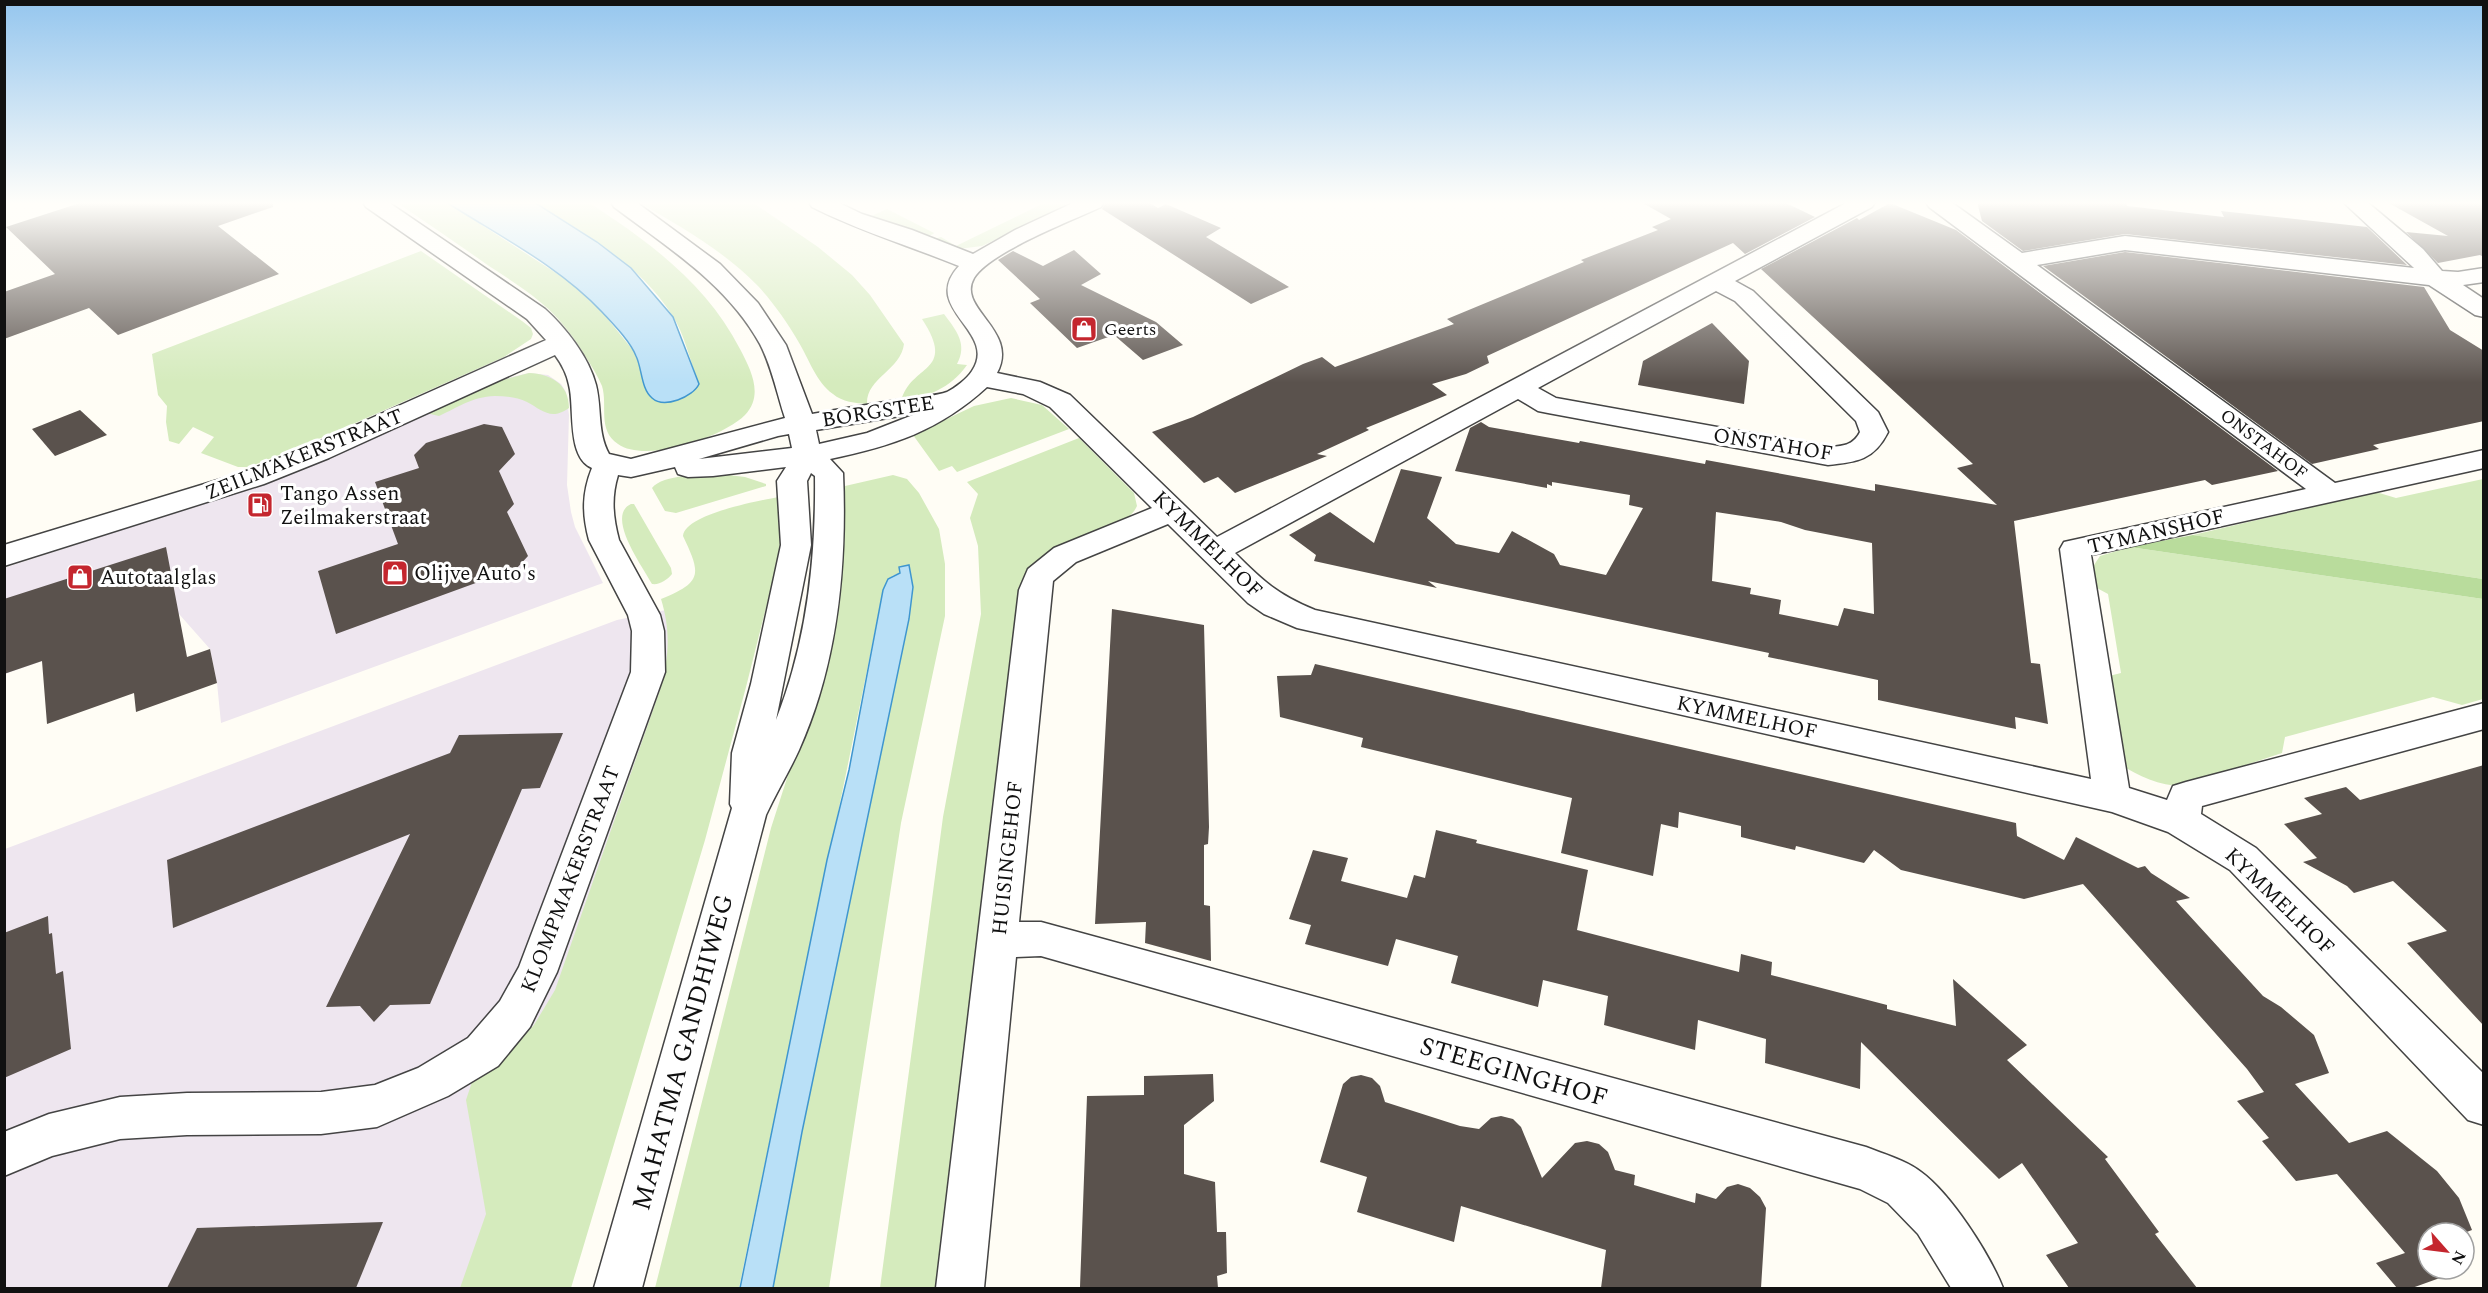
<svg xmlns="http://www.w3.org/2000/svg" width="2488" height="1293" font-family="Spectral,serif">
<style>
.industrial{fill:#eee6ef}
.green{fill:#d5ebbd}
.forest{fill:#b9dc9c}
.water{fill:#b9e0f7;stroke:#3f96cf;stroke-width:1.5}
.building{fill:#5a524d;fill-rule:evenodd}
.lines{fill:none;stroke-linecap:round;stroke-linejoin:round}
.minor-casing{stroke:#444;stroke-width:3}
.minor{fill:#fff;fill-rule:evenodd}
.labels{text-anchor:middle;stroke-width:6;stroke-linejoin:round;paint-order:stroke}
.far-poi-label{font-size:18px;fill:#111;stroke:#fff;text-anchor:start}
.far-street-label{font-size:18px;fill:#111;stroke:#fff}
.street-label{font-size:21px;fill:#111;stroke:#fff}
.poi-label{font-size:21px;fill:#111;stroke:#fff;text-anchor:start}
.near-street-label{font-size:26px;fill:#111;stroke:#fff}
</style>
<rect width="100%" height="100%" fill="#fffdf5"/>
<g class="industrial">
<path d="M529,373L548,375L561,384L566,392L569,415L567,485L571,512L575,527L603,583L221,723L217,683L210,649L179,614L5,674L4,568L272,481L503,379Z"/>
<path d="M700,603L506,1288H5V849L617,620Z"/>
</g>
<g class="green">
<path d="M396,202H446L570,282L603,313L636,354L647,391L699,384C690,362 685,334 672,315C640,264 584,233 534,202C550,202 569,198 584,202C595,204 606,215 615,220C665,254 712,294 740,349C751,370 764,395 745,415C723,437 646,464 618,444C597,430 608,406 602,386C598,375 577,342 569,332C548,303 518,285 489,266C458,244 427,223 396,202Z"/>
<path d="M638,202H752L818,247L852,275L870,295L904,344C901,370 866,378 867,404C856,403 842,402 833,394C816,382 809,359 798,341C787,322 773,302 758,286C724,251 680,226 638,202Z"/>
<path d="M1046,202H1075L982,246L958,249L934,239L941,237L956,246Z"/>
<path d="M887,209L934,233L933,234L926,237L894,223L867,218Z"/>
<path d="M421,251L522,321L531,328L533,334L531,339L504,357L326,436L249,467H238L201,453L214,437L193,427L179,444L169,441L166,422L167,406L158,395L152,354Z"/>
<path d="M944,314C956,330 968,344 957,364L967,365C950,389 928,396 901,402C910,363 958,374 922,319Z"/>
<path d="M529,373C551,374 569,384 569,408C551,421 542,410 527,402C517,397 506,396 495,396C471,397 459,407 439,416L426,413L495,382Z"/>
<path d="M1011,398L1042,405L1069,429L957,472L952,466L939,471L913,435L974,406Z"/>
<path d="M1079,438L1134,493L1137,506C1121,541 1041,528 1018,592L935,1288H880L943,817L981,614L978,546L970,518L978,494L967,482Z"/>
<path d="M720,474L745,477L766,484V486L676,513L665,511L652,488C663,474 703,475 720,474Z"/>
<path d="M893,475L907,479L919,493L939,529L945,564V616L901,823L829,1288H773L802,1132L909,619L913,587L910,569L892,576L883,590C837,823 787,1056 739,1288H655L771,828L797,747L845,486Z"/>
<path d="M2483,479V579L2193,535L2376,492L2396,498Z"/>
<path d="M778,497L783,540L746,687L705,840L571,1288H460L486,1214L466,1100L472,1082L504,1058L534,1025L555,990L660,690C669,658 671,631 661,599C703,582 701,574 683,536C685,514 759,501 778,497Z"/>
<path d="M631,504H634L671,568L672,574C667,580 660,585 652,584C643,567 605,516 631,504Z"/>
<path d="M2130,547L2483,599V699L2462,705L2433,697L2285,737L2282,753L2182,786C2160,786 2138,776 2120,764L2109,676L2121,673L2108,594L2095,587L2092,568L2100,556Z"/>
</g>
<path class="forest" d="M2193,535L2483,579V599L2130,547Z"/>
<g class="water">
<path d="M446,202H534L597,242L631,268L673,317L699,384C693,397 664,409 652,398C641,389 642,368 636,356C630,341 613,324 602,312C559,266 499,236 446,202Z"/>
<path d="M909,565L913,587L909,619L802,1132L773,1288H740L827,860L849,770L883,590L888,579L900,573L899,567Z"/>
</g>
<g class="building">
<path d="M83,202H273V207L218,226L279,274L118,335L89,308L4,339V292L55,274L6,227Z"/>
<path d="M1106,202H1148L1158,208L1166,204L1221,228L1206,237L1289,287L1251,304L1102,209Z"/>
<path d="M1641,202H1784L1815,217L1745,254L1733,243L1487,356L1489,363L1466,374L1432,384L1447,395L1366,428L1369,430L1317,454L1327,456L1235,493L1218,477L1204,483L1152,432L1193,417L1303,364L1322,357L1335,367L1454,324L1447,319L1584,262L1581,260L1658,230L1652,227L1671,219Z"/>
<path d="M1977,202H2126L2127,206L2224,217L2221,211L2367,227L2407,265L2125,234L2023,251L1982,221Z"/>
<path d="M2387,202H2484V257L2480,255L2438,263L2406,232L2448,236Z"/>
<path d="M1890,203L1956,230L2278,471L2212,485L2205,480L2014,521L2031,663L2040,664L2048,724L2015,717L2016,729L1878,700V680L1768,657L1769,653L1428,581L1437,588L1314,561L1316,555L1289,535L1330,512L1374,543L1401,469L1442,477L1427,518L1456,544L1499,553L1512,531L1554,554L1560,565L1606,575L1643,508L1629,505L1630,495L1552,482V486L1547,484V488L1455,471L1470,428L1481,422L1489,427L1579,443L1580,441L1705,464L1706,460L1875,491V484L1997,505L1957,468L1973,464L1761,269L1857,218L1859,220ZM1716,512L1781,522L1805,530L1872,543L1874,614L1844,608L1838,626L1779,614L1781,600L1750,594L1751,588L1712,581Z"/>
<path d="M1074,250L1101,274L1081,285L1156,322L1183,345L1143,360L1114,335L1077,348L1030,303L1040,299L998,260L1013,251L1043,266Z"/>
<path d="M2125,252L2424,287L2450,330L2484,351V421L2373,445L2379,449L2312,464L2043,266Z"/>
<path d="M1712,323L1749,361L1744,404L1638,385L1643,361Z"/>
<path d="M80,410L107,435L55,456L32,429Z"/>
<path d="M484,424L502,427L515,454L499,471L514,504L507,512L528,556L517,568L336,634L318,571L398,544L375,482L419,468L414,455L426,443Z"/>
<path d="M166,547L187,657L210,649L217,683L136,712L134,693L47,724L42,661L4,674V599Z"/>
<path d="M1112,609L1204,625L1209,827L1208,844L1204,845V905L1210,906L1211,961L1145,943L1146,922L1095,924Z"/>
<path d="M1315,664L2016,823L2017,836L2064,860L2076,837L2138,868L2145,866L2151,873L2190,898L2176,901L2263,996L2281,1007L2314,1035L2329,1073L2295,1084L2349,1143L2387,1131L2437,1171L2459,1198L2472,1230L2464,1233H2428V1269L2462,1270L2412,1288H2397L2376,1263L2405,1253L2337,1174L2296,1181L2262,1141L2269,1138L2237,1101L2264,1092L2247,1069L2083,884L2024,899L1901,870L1874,850L1864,863L1796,846L1795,850L1741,837V826L1679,812L1678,828L1661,824L1653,876L1561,853L1572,798L1361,747L1363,738L1280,717L1277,676L1311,675Z"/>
<path d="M563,733L540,788L522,789L430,1004L390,1005L374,1022L360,1006L326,1007L410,834L173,928L167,860L450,753L459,735Z"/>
<path d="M2484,765V1026L2407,943L2447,931L2393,881L2354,893L2347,886L2303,862L2317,858L2284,824L2322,814L2304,798L2346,787L2360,800Z"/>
<path d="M1436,830L1477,840L1476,843L1588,870L1577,930L1739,972L1741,954L1772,962L1771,975L1887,1005V1009L1956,1026L1953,979L2027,1045L2007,1060L2108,1157L2105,1159L2159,1232L2155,1234L2197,1288H2069L2046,1255L2078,1243L2022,1163L1999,1179L1861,1042L1860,1089L1765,1063L1766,1039L1698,1020L1695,1050L1604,1025L1608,996L1543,980L1538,1007L1451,983L1458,956L1396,939L1388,966L1305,944L1311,925L1289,919L1313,850L1348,858L1341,881L1407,898L1414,875L1425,878Z"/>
<path d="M48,916L49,934L52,933L56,974L63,971L71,1049L4,1078V933Z"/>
<path d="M1213,1074L1214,1101L1184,1125V1174L1215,1182L1217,1232H1226L1227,1273L1217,1276L1218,1288L1080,1287L1087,1096L1144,1095V1076Z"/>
<path d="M1361,1075L1372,1078L1380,1086L1385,1102L1460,1126L1479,1129L1491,1118L1501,1116L1513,1119L1521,1127L1542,1178L1575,1143L1587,1141L1599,1144L1608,1152L1615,1170L1635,1175L1634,1185L1695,1203L1696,1193L1716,1199L1727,1187L1738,1184L1750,1188L1760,1197L1766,1208L1761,1288H1601L1606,1250L1461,1206L1454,1242L1357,1212L1367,1177L1320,1162L1343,1084L1351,1077Z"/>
<path d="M383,1222L356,1288H167L197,1228Z"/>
</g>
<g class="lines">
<defs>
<path id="minor" d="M363,202H388L545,309C565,327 589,357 596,385C602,409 597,432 609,454L631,459L785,418C777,394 772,367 760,344C727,284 667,247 614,207L611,202H636L720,264L758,303L786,345L812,414C845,408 878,403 911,398C922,396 937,396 947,392C955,388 967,379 972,371C999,331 919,309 959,266C910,246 859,231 812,207L809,202H837L862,214L912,230L973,254L1015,230L1075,202H1104L1101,207C1071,221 990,252 974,278C956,309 1020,330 997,373L1040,382L1070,395L1217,537L1848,202H1875L1872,207L1735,281L1753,291L1878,412L1888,432C1874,460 1857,462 1828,465L1548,413L1538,411L1518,399L1235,553C1264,582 1277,594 1315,610L2091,779L2060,549L2064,542L2306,489L1929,207L1926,202H1951L2022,253L2125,236L2414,268L2343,202H2367L2423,249L2442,271L2458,272L2484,268V282L2463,285L2484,299V317L2475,315L2429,285L2125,250L2037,265L2335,483L2484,450V468L2091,555L2129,788L2167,800L2173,786L2186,782L2484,703V729L2202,806L2201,814L2256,848L2484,1074V1125L2468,1120L2230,870L2168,832L2112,812L1297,628L1264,614L1248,603L1168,524L1076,562L1053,581L1019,922H1041L1866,1147C1883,1154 1906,1160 1921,1172C1951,1194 1989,1253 2003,1288H1951L1918,1234L1888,1203L1860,1189L1041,956L1016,957L984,1288H936L1019,590L1028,569L1054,548L1152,508L1050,407L1023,394L987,387C939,431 892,446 830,459L843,473C847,567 838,663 799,750C789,772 776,793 766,815L642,1288H594L732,808L730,804L732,753L751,684L781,545L777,481L786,467L713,476L688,477L678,474L675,467L631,477L618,475C611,498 613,517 619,540L660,615L664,631L665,672L557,972L530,1027L498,1066L448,1096L377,1127L321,1134L187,1135L120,1139L52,1156L4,1176V1132L49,1114L120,1097L187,1093L321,1092L375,1085L418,1068L468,1038L500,1001L519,967L631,672L632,631L628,615L589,540C582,514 582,493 592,468C566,457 575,407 569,385C567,374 561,363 555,355L329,458L264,484L4,566V545L244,472L309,446L546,340L527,319L366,207ZM1716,291L1735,301L1856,421L1860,432C1853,446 1842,446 1828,447L1556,398L1538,388ZM918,413L867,433L819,444L816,430ZM789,434L792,448L699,459L778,436ZM811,473L815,476C816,559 807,642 776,720L811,545L807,481Z"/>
</defs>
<use href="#minor" class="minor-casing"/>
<use href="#minor" class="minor"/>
</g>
<linearGradient id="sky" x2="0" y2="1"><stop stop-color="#95c6ee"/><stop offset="0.53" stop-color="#fffefa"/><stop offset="1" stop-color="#fffefa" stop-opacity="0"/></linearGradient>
<rect width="2488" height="383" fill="url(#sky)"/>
<defs>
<symbol id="shop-square" viewBox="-11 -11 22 22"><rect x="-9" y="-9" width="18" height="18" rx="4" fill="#c4262e" stroke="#fff"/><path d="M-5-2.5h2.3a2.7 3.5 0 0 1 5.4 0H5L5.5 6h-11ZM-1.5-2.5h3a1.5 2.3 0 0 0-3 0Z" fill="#fff"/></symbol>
<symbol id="fuel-square" viewBox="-11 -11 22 22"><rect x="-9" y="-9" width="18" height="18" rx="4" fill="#c4262e" stroke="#fff"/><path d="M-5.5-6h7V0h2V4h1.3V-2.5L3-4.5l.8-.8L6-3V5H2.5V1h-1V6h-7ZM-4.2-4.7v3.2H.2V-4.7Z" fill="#fff"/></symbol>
</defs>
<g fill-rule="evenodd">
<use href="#shop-square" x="1069" y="314" width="30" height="30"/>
<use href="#fuel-square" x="245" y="490" width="30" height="30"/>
<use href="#shop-square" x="380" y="558" width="30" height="30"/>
<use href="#shop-square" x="65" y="562" width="30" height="30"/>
</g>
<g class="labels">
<g class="far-poi-label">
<text x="1104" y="335">Geerts</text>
</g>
<g class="far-street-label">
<text transform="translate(2264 444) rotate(37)" y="6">ONSTAHOF</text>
</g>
<g class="street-label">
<text transform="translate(878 411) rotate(-9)" y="7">BORGSTEE</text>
<text transform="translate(1773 444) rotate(9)" y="7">ONSTAHOF</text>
<text transform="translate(304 454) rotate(-22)" y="7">ZEILMAKERSTRAAT</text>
<text transform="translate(2156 531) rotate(-13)" y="7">TYMANSHOF</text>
<text transform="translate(1208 544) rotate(44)" y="7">KYMMELHOF</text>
<text transform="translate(1747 717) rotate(12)" y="7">KYMMELHOF</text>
<text transform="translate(1007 858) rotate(-84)" y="7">HUISINGEHOF</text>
<text transform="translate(570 879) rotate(-69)" y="7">KLOMPMAKERSTRAAT</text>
<text transform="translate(2280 901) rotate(44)" y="7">KYMMELHOF</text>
</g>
<g class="poi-label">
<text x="280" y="500">Tango Assen<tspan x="280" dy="24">Zeilmakerstraat</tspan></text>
<text x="414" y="580">Olijve Auto's</text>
<text x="100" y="584">Autotaalglas</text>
</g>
<g class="near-street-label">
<text transform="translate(682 1052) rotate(-75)" y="9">MAHATMA GANDHIWEG</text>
<text transform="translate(1514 1071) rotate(16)" y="9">STEEGINGHOF</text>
</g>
</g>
<rect width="2488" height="1293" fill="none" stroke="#111111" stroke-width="12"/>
<g transform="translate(2446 1251) rotate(118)"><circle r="28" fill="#ffffff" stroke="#a0a0a0" stroke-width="1.5"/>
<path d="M0-4.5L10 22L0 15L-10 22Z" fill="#c4262e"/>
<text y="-9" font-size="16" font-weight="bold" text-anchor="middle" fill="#111111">N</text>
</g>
</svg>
